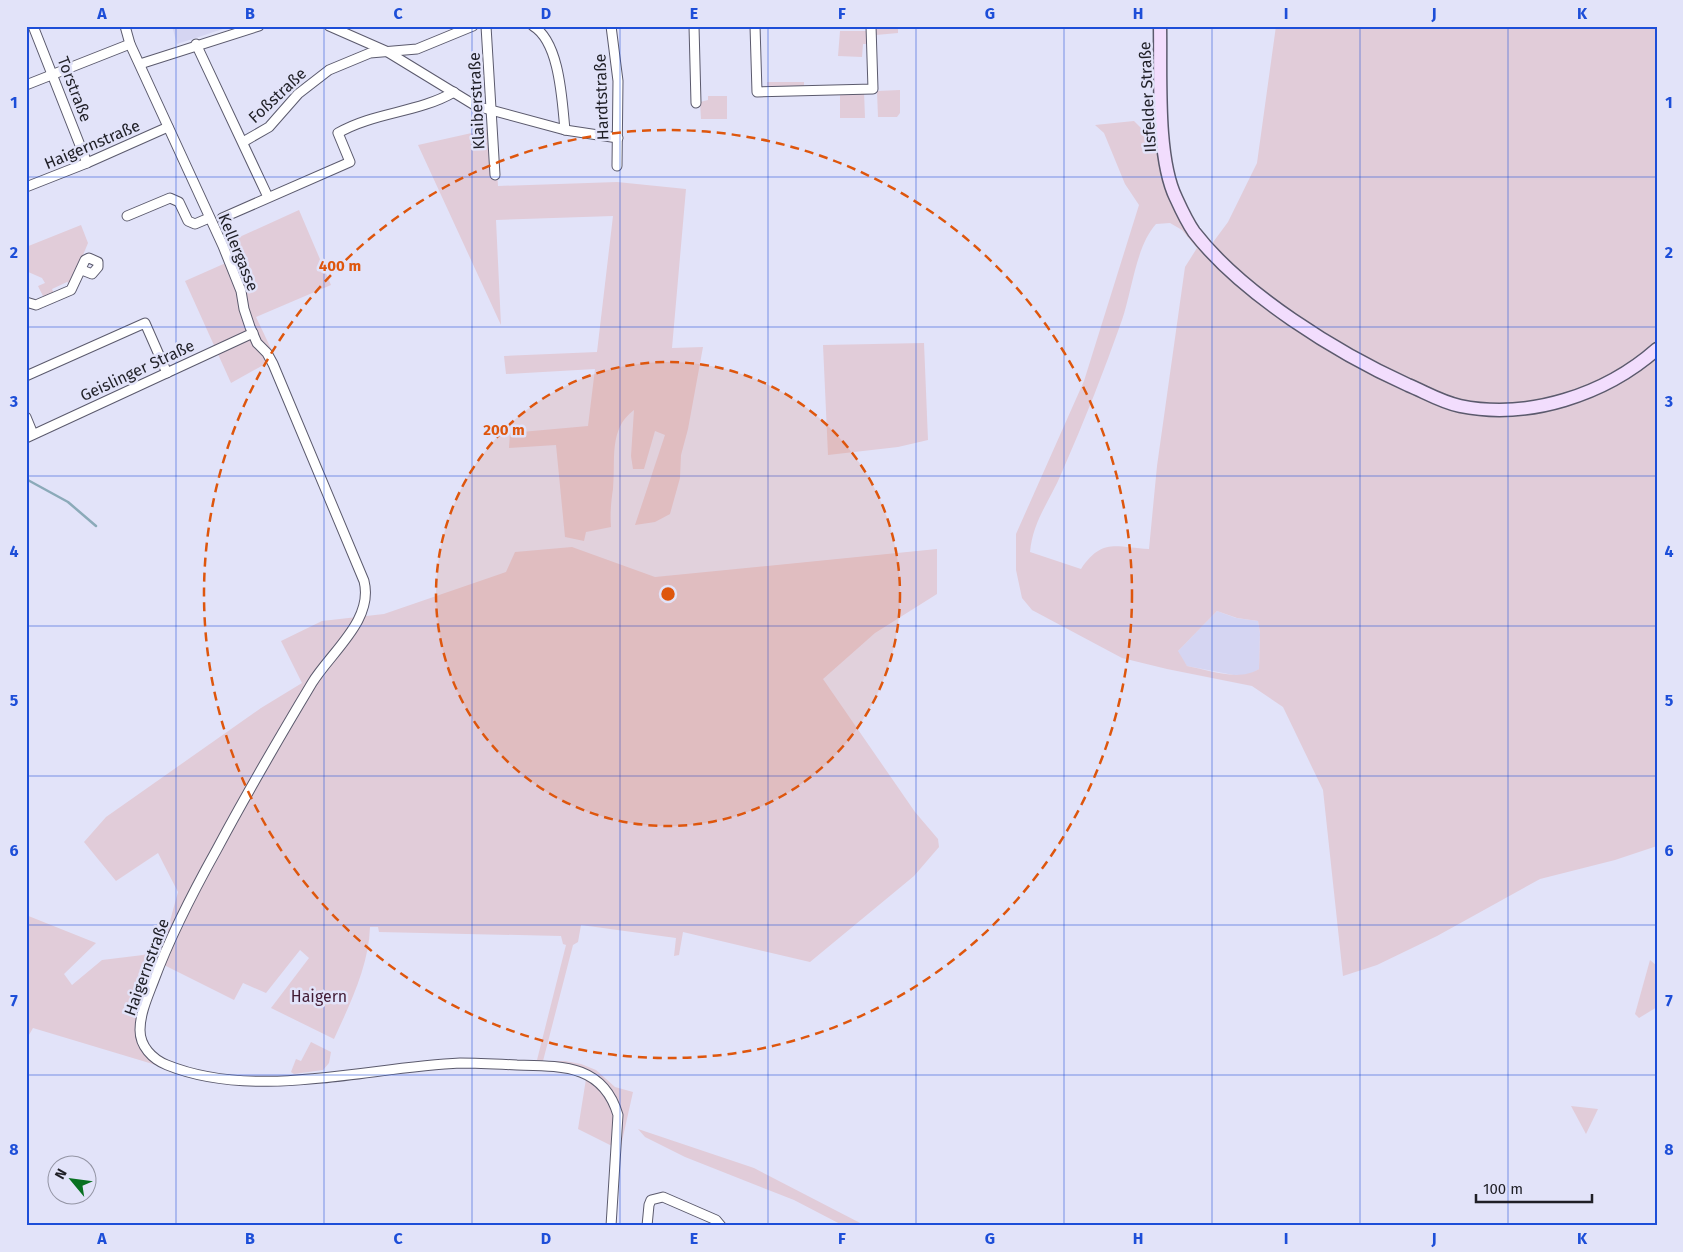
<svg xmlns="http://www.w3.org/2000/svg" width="1683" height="1252" font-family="'Fira Sans',sans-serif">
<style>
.built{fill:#d5d5f2}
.green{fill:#e1ccd9;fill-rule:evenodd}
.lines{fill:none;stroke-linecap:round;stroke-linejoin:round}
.stream{stroke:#8baab9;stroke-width:2.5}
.street-casing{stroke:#5b5a6d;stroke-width:11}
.secondary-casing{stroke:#5b5a6d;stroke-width:15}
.street{stroke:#fff;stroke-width:9}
.secondary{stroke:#f2ddfd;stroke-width:12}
.grid{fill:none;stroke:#1d4ed8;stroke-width:1;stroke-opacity:0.55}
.ring{fill:none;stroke:#de560d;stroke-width:2.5;stroke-dasharray:9 6}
.labels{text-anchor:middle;stroke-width:5;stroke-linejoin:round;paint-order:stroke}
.street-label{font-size:16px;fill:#1f1f26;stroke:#e2e3f9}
.park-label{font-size:16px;fill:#411b34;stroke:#e2e3f9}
.centre{fill:#de560d;stroke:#e2e3f9;stroke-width:2.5}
.ring-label{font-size:15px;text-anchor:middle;font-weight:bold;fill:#de560d;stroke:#e2e3f9;stroke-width:5;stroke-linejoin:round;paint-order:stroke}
.neatline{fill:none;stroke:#1d4ed8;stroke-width:2}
.grid-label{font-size:16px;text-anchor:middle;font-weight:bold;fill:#1d4ed8}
</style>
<rect width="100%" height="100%" fill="#e2e3f9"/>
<g class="built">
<path d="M172,26H232L177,44Z"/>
<path d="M1217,611L1236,618L1258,621L1260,633L1259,669L1251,674L1239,676L1187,666L1177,652Z"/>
</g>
<g class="green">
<path d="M876,26H898V33L876,35Z"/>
<path d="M1276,26H1657V846L1615,860L1540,879L1437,936L1377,965L1343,976L1323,790L1283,707L1252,686L1167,669L1122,658L1032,610L1022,598L1016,570V534L1084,381L1139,205L1125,184L1104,133L1095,125L1134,121L1142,129L1159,128C1171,173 1178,211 1211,245L1228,222L1257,163ZM1170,223L1182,230L1197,248L1185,267L1157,466L1149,549C1116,548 1103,537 1081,569L1030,552C1033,520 1050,501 1062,472C1084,422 1104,371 1122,320C1132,291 1136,246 1156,224ZM1217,611L1237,618L1258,621L1260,633L1259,669C1238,682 1210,670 1187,666L1178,651Z"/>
<path d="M840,31H868V44H863L862,57L838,56Z"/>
<rect x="767" y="82" width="37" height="7"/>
<path d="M900,90V113L897,117H878L877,91Z"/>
<path d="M864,91L865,118H840V92Z"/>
<path d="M708,96H727V119H701L700,102L708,100Z"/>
<path d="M494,128L498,186L617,182L686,189L672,348L703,347L688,429L681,455L680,478L670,514L655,522L635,525L665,435L655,431L644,469H633L631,456L634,410C608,429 616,460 613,489C611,502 610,514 611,527L586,532L584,541L565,537L556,445L509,448L510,433L588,426L595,369L506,374L504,356L597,352L613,216L496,220L501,325L418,145Z"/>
<path d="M299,210L331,285L256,317L274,355L262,344L224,244Z"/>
<path d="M81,225L88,243L71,284L67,282L52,289L54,294L44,298L38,286L45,283L42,278L26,271V247Z"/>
<path d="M228,262L267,363L231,383L185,281Z"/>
<path d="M924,343L928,440L898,447L828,455L823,345Z"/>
<path d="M572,547L655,577L937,549V594L875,633L823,679L915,812L938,839L939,847L914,876L810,962L683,932L679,955L674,956L676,938L581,925L578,942L573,945L543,1061H565L581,1064L596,1070L615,1087L633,1092L620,1150L578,1129L586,1079L573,1073L479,1060H537L566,945L563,944L561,936L379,932L378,927H370C369,965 350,1004 334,1039L271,1008L309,958L300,950L266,993L243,983L234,1000L162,964L140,1011V1046L186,1074L33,1028L26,1040V915L96,943L64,974L72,985L102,960L143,955L162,950L178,892L158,853L116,881L84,842L106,817L261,708L302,683L281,641L322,621L384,614L506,572L515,552Z"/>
<path d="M1650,960L1657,966V1007L1639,1018L1635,1014Z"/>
<path d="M311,1042L331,1052L329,1063L323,1070L294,1074L291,1072L296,1059L301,1061Z"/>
<path d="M1571,1106L1598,1109L1586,1134Z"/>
<path d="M638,1129L754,1168L866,1226H844L794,1200L685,1157L645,1137Z"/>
</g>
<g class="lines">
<path class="stream" d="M26,479L68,502L96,526"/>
<defs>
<g id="street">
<path d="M33,26L87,163"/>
<path d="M125,26L130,44L223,246L241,291L244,309L250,327L257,343L267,353L273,364L364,581C374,620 331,652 312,683C279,738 247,793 217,849C193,892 171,934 154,980C148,996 140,1013 140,1030C140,1046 152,1059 167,1065C256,1101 367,1067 460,1063C479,1063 498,1064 517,1065C561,1066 603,1064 618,1115L611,1226"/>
<path d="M329,26L386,51L476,106L565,130L618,138"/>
<path d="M486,26L495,175"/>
<path d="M533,26C560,42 562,101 565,130"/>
<path d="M611,26L618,81L617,166"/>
<path d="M694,26L696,103"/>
<path d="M755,26L757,92L873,89L871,26"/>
<path d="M196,44L268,197"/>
<path d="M140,64L259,26"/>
<path d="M26,85L130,44"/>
<path d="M243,142L269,127L298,94L329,70L370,53L417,49L473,26"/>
<path d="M26,187L87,163L168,127"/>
<path d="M127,216L170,198L179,202L188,221L195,224L209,218"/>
<path d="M222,218L350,162L338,133C374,112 418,113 454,92"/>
<path d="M26,302L36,305L71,290L85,260L89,258L98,262V267L92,274L82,270"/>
<path d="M26,376L145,323L167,373"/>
<path d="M26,417L33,434"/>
<path d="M26,438L253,333"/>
<path d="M647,1226L649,1205L651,1200L663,1197L716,1220L721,1226"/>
</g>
<path id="secondary" d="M1160,26C1161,74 1156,157 1176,198C1181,209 1187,222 1194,232C1242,294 1337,353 1408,385C1425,392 1441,402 1460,406C1528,420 1605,395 1657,349"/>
</defs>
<use href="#street" class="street-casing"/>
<use href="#secondary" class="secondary-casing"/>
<use href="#street" class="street"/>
<use href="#secondary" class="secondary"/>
</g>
<path class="grid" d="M176,26V1226M324,26V1226M472,26V1226M620,26V1226M768,26V1226M916,26V1226M1064,26V1226M1212,26V1226M1360,26V1226M1508,26V1226M26,177H1657M26,327H1657M26,476H1657M26,626H1657M26,776H1657M26,925H1657M26,1075H1657"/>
<circle cx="668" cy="594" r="232" fill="#de560d" fill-opacity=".12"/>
<g class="ring">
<circle cx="668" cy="594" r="232"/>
<circle cx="668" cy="594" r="464"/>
</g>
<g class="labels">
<g class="street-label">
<text transform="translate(75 89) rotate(69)" y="6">Torstraße</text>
<text transform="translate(277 95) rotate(-43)" y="6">Foßstraße</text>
<text transform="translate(601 97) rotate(-92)" y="6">Hardtstraße</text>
<text transform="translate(1147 97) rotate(-93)" y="6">Ilsfelder Straße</text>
<text transform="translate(476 101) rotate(-93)" y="6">Klaiberstraße</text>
<text transform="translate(92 144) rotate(-23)" y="6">Haigernstraße</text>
<text transform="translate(239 252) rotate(68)" y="6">Kellergasse</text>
<text transform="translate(137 370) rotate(-25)" y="6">Geislinger Straße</text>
<text transform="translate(146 967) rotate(-70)" y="6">Haigernstraße</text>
</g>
<g class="park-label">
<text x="319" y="1002">Haigern</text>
</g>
</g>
<circle cx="668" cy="594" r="8" class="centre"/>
<g class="ring-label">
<text x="340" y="271">400 m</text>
<text x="504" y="435">200 m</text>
</g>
<rect width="1683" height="1252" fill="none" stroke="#e2e3f9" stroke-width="55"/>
<g transform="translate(72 1180) rotate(299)"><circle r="24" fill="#e2e3f9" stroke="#9495a5"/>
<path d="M0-4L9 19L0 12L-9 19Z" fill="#097121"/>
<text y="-8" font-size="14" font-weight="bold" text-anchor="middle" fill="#1f1f26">N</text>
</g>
<path d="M1476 1194v8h116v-8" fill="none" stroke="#1f1f26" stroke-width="2.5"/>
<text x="1483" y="1194" font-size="15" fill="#1f1f26" stroke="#e2e3f9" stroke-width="4" paint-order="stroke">100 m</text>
<rect x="28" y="28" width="1628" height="1196" class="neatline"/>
<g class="grid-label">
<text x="102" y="19">A</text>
<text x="250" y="19">B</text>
<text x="398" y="19">C</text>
<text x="546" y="19">D</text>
<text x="694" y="19">E</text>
<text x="842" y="19">F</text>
<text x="990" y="19">G</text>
<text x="1138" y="19">H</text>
<text x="1286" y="19">I</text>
<text x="1434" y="19">J</text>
<text x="1582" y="19">K</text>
<text x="14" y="108">1</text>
<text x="1669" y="108">1</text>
<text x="14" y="258">2</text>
<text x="1669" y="258">2</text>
<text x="14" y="407">3</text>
<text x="1669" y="407">3</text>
<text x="14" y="557">4</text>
<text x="1669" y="557">4</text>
<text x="14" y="706">5</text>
<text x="1669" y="706">5</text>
<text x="14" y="856">6</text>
<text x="1669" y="856">6</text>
<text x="14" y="1006">7</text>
<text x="1669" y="1006">7</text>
<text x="14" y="1155">8</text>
<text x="1669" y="1155">8</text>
<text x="102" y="1244">A</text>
<text x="250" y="1244">B</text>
<text x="398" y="1244">C</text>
<text x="546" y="1244">D</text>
<text x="694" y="1244">E</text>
<text x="842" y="1244">F</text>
<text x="990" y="1244">G</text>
<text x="1138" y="1244">H</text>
<text x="1286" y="1244">I</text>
<text x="1434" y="1244">J</text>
<text x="1582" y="1244">K</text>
</g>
</svg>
